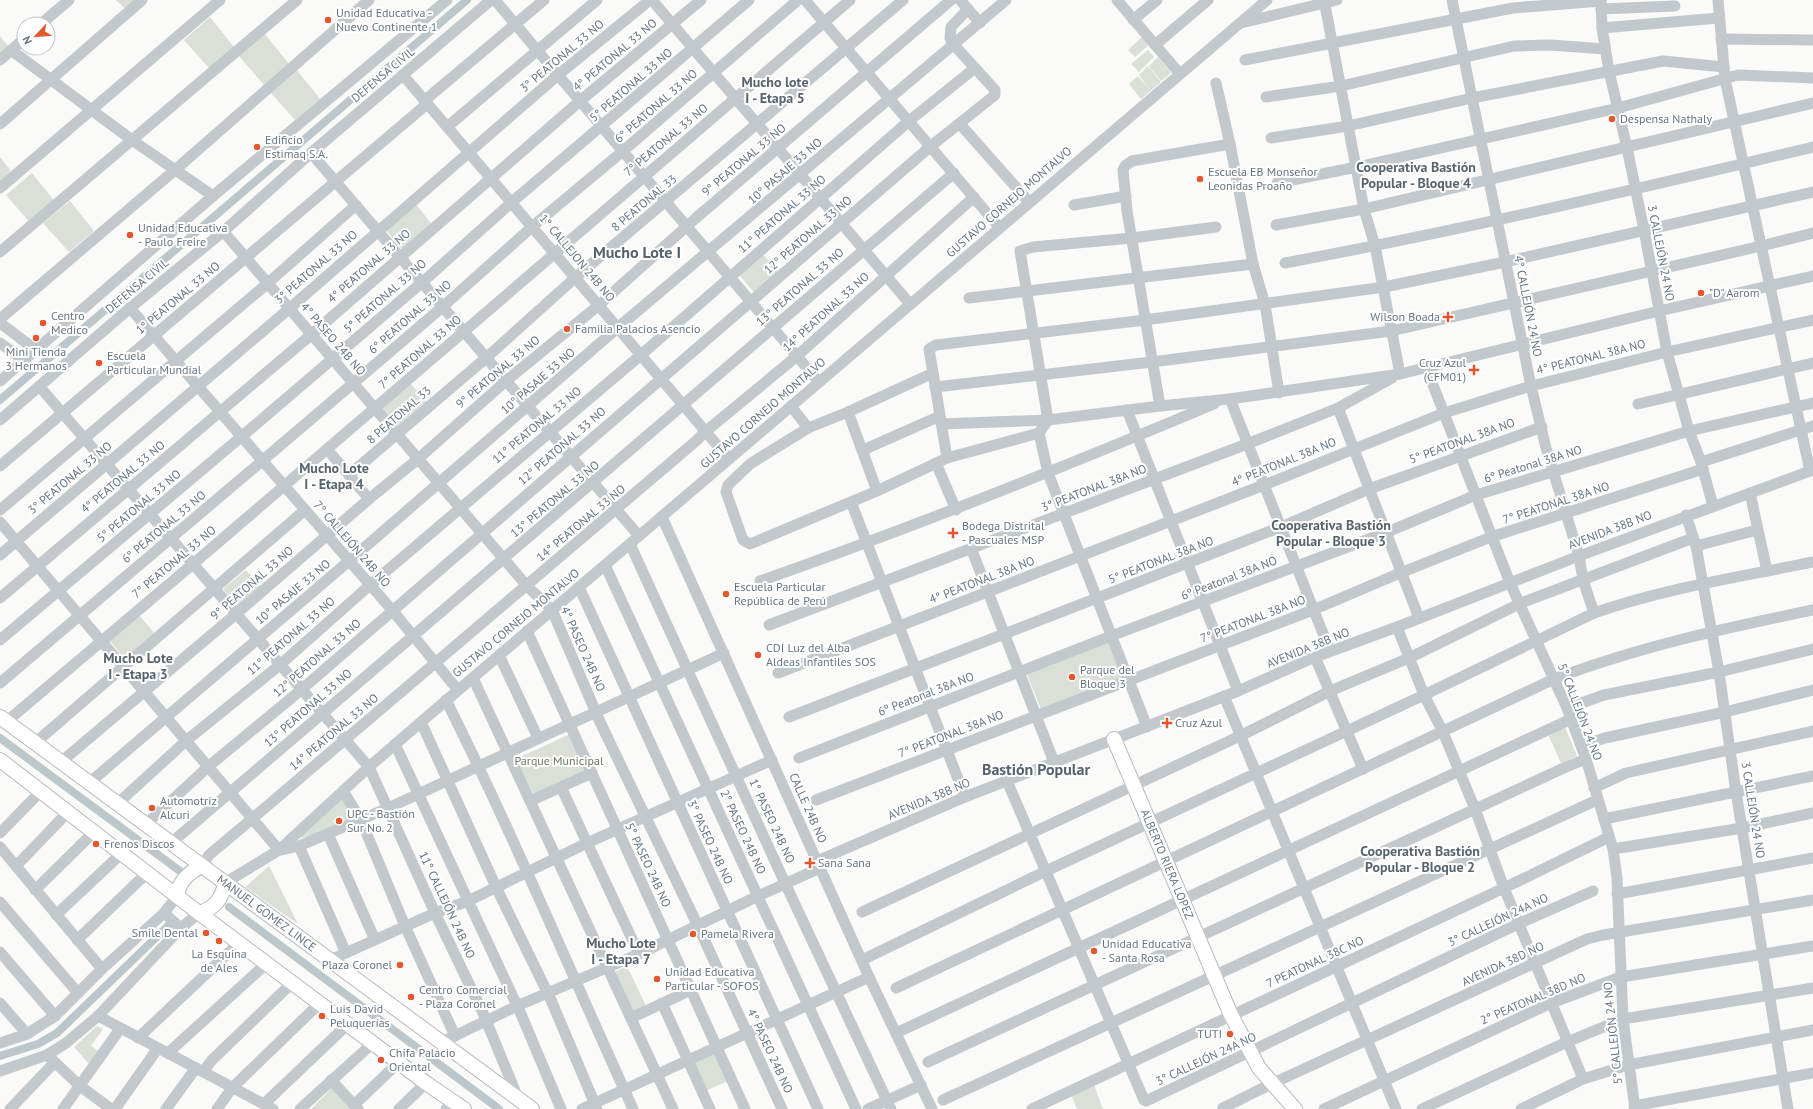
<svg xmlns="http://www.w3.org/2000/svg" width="1813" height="1109" font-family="'PT Sans',sans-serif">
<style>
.green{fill:#dadfd7}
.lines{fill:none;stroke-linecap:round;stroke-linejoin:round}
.canal{stroke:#bbc7cb;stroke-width:8}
.major-casing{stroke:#b5babe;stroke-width:16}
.minor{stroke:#c3c8cc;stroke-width:11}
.major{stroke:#fff;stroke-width:14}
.poi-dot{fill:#e4572e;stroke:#fff;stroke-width:1.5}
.labels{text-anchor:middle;stroke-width:4;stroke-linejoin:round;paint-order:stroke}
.poi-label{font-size:12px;fill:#657683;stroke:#fff;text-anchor:start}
.street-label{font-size:12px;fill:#657683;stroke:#fff}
.park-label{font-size:12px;fill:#687a64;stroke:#fff}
.quarter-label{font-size:14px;font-weight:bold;fill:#57646e;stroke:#fff}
.district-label{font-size:16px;font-weight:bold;fill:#57646e;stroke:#fff}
</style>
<rect width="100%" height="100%" fill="#fafaf8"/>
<g class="green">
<path d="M116,0H136L125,9Z"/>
<path d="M210,17L234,47L209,68L184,40Z"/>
<path d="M265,34L289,64L264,85L239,56Z"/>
<path d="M1144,35L1151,43L1135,57L1128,50Z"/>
<path d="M0,36L9,47L0,55Z"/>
<path d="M1148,50L1154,57L1139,72L1131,64Z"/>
<path d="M1158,57L1171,73L1161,81L1149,66Z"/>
<path d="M1148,66L1161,82L1141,99L1129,84L1138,76L1149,89L1139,75Z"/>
<path d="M296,69L320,99L295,120L270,92Z"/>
<path d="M0,157L11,171L0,181Z"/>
<path d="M32,173L56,203L31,224L6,195Z"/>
<path d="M70,201L94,231L69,252L43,223Z"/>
<path d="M416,204L433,226L403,251L386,230Z"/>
<path d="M761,252L780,274L756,295L737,272Z"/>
<path d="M410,383L429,404L399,430L381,409Z"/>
<path d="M246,570L263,588L239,609L223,589Z"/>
<path d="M139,615L156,635L126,661L110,641Z"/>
<path d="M1109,640L1124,678L1041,709L1026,672Z"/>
<path d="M1565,727L1577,756L1561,763L1548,734Z"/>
<path d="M570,734L588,772L534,795L516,759Z"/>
<path d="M344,797L357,817L346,822L342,816L333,820L336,826L307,837L298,838Z"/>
<path d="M269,866L298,924L245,887Z"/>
<path d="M627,966L647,1008L633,1015L613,973Z"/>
<path d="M97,1026L103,1029L91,1046L102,1054L92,1067L74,1047Z"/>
<path d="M715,1053L728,1081L705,1091L692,1064Z"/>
<path d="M1094,1085L1103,1109H1077L1071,1095Z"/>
<path d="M333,1087L353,1109H311Z"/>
</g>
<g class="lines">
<g class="canal">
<path d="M0,400L467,0"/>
<path d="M0,738L180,871"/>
<path d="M229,907L499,1109"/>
<path d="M0,1056L38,1044L57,1033L168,926"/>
</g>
<defs>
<g id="major">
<path id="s1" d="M0,717L532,1109"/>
<path id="s2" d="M1114,739L1231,1015L1259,1068L1295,1109"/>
<path d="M0,760L199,913L426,1083L464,1109"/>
<path d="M177,896C179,881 189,872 202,866"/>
<path d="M199,913C215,908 222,899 225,883"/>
</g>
</defs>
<use href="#major" class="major-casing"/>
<g class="minor">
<path d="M495,0L558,75L819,382"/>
<path d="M652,0L910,304"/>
<path d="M805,0L999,227"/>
<path d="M960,0L980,23"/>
<path d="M1117,0L1180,74"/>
<path d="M1324,0L1364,209L1375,246L1400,374"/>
<path d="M1452,0L1531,386L1546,448L1579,556L1583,580L1594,613"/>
<path d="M1601,0L1602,28L1609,71L1627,148L1644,230L1667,352L1689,431L1701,462L1713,506"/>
<path d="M1718,0L1725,79L1810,471"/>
<path d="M1601,9L1675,6"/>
<path d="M1133,20L1157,0"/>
<path d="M1241,23L1337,0"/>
<path d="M41,24L69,0"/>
<path d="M1602,28L1719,18"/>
<path d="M1721,39L1813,40"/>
<path d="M1155,45L1208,0"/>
<path d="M11,50L132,140L213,196"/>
<path d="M0,60L24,39"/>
<path d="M1245,60L1513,8L1601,1"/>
<path d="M403,75L729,459"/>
<path d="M1216,83L1230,144L1253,264L1265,304L1279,393"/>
<path d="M1266,97L1341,86L1514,46L1550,45L1605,49"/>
<path d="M424,101L544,0"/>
<path d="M0,124L142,0"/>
<path d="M960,124L1029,202"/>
<path d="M447,127L597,0"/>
<path d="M1271,138L1348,126L1472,98L1663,61L1724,67"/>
<path d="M311,153L639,536"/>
<path d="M1277,183L1357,167L1618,108L1738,75L1813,78"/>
<path d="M0,188L220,0"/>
<path d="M1074,205L1126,196"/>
<path d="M1276,225L1364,209L1813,103"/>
<path d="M223,231L527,586L552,610L600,722L698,926L782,1109"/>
<path d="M0,252L297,0"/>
<path d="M1285,263C1462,230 1638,189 1813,147"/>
<path d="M969,298L1253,264"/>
<path d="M130,308L392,610L458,690"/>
<path d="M0,319L175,170L369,0"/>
<path d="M0,323L36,350"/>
<path d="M0,343L24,360"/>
<path d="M1426,367L1510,583L1567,708L1586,759L1613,849L1617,878L1623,1019L1635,1109"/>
<path d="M933,373L929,349L936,345L1145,320L1384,287L1505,262L1813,192"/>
<path d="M0,381L213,196L447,0"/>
<path d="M39,386L369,767L435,913L483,1013L518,1098"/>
<path d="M935,387L1152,362L1391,331L1761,246L1813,233"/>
<path d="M1230,399L1330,651"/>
<path d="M1638,404L1813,363"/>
<path d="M791,406L808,428"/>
<path d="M1160,406L1127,211L1123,170L1125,166L1132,161L1230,144"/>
<path d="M1338,408L1419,618"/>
<path d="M1127,410L1238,691"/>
<path d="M848,412L877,491"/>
<path d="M0,420L130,308L225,230L311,153L491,0"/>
<path d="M1048,420L1020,251L1033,247L1132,238L1216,227"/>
<path d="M941,424L1048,420L1160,406L1230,399L1400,374L1659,311L1813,276"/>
<path d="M1039,433L1048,473L1147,727"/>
<path d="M327,449L369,499"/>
<path d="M863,450L940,416"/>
<path d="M947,458L933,373L848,412L808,428L750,464L728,485L726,492L743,540L750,544L877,491L947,458L1039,433L1048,420"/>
<path d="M1701,462L1813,426"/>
<path d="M936,463L956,510"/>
<path d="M0,466L427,104"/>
<path d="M349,475L486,358L576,277L903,0"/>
<path d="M1750,493L1767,571"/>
<path d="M851,502L965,797"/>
<path d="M0,510L268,283L356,205"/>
<path d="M1686,515L1696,546L1719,672L1736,792L1788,1109"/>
<path d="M662,517L869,977L932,1109"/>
<path d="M0,522L279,850"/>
<path d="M630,544L785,883L891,1109"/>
<path d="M1696,546L1757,530"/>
<path d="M971,548L1054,762"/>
<path d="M0,555L290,308L558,75L650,0"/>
<path d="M605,565L856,1109"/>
<path d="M760,581C914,527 1064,467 1214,404"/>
<path d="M579,587L818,1109"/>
<path d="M0,598L312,334L580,101L701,0"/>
<path d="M769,625L1247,444L1338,408L1392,378"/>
<path d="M1397,627L1424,695L1443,732L1475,809L1504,888L1583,1079"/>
<path d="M527,631L745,1109"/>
<path d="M0,640L241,437L426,279L512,202L749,0"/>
<path d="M499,655L538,738"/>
<path d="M1315,657L1363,769"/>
<path d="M778,673L1264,485L1444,413L1531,386L1667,352L1813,320"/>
<path d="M473,678L673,1109"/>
<path d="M0,683L262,461L439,310L533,226L623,151L798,0"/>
<path d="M1224,696L1396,1109"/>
<path d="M446,700C513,834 571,973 633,1109"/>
<path d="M1567,708L1604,695L1719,672L1813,649"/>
<path d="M789,717L1281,527L1369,489L1542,427"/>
<path d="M6,722L200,558L850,0"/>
<path d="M421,722L496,887L551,1000L597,1109"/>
<path d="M35,743L305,510"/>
<path d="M395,744L521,1014L561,1109"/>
<path d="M1581,746L1605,738L1725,712L1813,690"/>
<path d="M799,758L1111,636L1385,533L1476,495L1689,431L1813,403"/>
<path d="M61,762L236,614L369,499L418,459L506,381L599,305L696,218L951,0"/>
<path d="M1007,781L1144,1100L1146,1101L1518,924L1593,891"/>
<path d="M89,783L349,561L615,330L1006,0"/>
<path d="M561,787L639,954"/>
<path d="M1594,788L1626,773L1813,731"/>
<path d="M343,791L361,820L405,926L455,1036"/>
<path d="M816,800L1313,610L1400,573L1491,537L1703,469"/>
<path d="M530,801L592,773"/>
<path d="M117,804L187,740L281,664L370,585L642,354L909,121L975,68"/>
<path d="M1604,819L1813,776"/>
<path d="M146,824L209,766L295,695L931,146L995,95V90L954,45L950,38L951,27L968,9"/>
<path d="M0,833L41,791"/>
<path d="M328,834L375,940"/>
<path d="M171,843L954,173"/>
<path d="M299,846L346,953"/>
<path d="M0,847L102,969"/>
<path d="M1613,849L1742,828L1813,813"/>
<path d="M281,850L299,846L388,808L724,653"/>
<path d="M817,861L965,797L1238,691L1315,657L1397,627L1579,556L1813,470"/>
<path d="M16,866L68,812"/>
<path d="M202,866L209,855L253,818L696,441L705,432L797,356L974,197"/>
<path d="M225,883L279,850L369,767L421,722L1267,0"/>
<path d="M35,890L94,832"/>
<path d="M1617,894L1813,858"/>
<path d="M0,902L78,993"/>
<path d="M862,912L1240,736L1330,691L1409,658L1521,603L1693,538"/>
<path d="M164,913L181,928"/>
<path d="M56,915L122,853"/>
<path d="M77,940L147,873"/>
<path d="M0,952L55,1016"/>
<path d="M330,960L435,913L468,901L587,843L772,760"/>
<path d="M862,960L1046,871L1424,695L1594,613C1665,588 1740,577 1813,562"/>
<path d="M896,988L1554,679C1638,647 1725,628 1813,610"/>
<path d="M0,1003L27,1034"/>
<path d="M662,1003L710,1109"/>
<path d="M98,1016L273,1109"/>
<path d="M631,1018L691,990"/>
<path d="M896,1033L1571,719"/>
<path d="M138,1038L239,943"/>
<path d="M442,1042L517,1006L639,954L758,896L820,868"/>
<path d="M0,1043L27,1034L55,1016L102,969L164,913L177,896"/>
<path d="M168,1053L267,963"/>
<path d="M47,1055L80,1086L111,1109"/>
<path d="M928,1062L1566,767L1586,759"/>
<path d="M0,1071L47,1055L66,1043L98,1016L181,928L199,913"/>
<path d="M203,1072L212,1060L293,982"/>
<path d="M331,1080L358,1109"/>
<path d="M943,1100L1597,800"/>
<path d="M264,1104L348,1024"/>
<path d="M354,1105L398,1063"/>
<path d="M1634,1106L1813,1073"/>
<path d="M1223,1108L1271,1084L1587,939L1603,935L1813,900"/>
<path d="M10,1109L54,1063"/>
<path d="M63,1109L120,1029"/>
<path d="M115,1109L158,1048"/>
<path d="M166,1109L196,1068"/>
<path d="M217,1109L233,1087L320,1003"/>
<path d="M300,1109L373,1043"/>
<path d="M399,1109L426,1083"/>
<path d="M446,1109L454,1102"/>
<path d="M582,1109L869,977"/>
<path d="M868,1109L921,1085"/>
<path d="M1032,1109L1504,888L1609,837"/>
<path d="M1324,1109L1551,1003L1621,977L1813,946"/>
<path d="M1422,1109L1567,1042L1623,1019L1813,988"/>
<path d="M1521,1109L1583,1079L1628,1065L1813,1030"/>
</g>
<use href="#major" class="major"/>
</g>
<g class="poi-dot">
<circle cx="328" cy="20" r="4"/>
<circle cx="1612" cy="119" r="4"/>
<circle cx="257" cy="147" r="4"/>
<circle cx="1200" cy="179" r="4"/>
<circle cx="130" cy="235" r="4"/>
<circle cx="1701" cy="293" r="4"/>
<path d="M1446 311h4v4h4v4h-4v4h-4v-4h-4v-4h4z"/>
<circle cx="43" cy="323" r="4"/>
<circle cx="567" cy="329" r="4"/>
<circle cx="36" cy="338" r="4"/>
<circle cx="99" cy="363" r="4"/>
<path d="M1472 364h4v4h4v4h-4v4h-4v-4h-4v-4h4z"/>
<path d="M951 527h4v4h4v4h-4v4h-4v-4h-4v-4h4z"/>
<circle cx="726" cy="594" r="4"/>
<circle cx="758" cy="655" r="4"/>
<circle cx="1072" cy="677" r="4"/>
<path d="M1165 717h4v4h4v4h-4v4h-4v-4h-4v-4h4z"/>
<circle cx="152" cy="808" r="4"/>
<circle cx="339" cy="821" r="4"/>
<circle cx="96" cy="844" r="4"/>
<path d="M808 857h4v4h4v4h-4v4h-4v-4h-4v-4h4z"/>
<circle cx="206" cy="933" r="4"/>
<circle cx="693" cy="934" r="4"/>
<circle cx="219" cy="941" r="4"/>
<circle cx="1094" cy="951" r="4"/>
<circle cx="400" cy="965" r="4"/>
<circle cx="657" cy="979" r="4"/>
<circle cx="411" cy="997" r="4"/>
<circle cx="322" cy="1016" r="4"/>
<circle cx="1230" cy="1034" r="4"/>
<circle cx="381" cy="1060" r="4"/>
</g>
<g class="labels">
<g class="poi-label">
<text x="336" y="17">Unidad Educativa -<tspan x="336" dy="14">Nuevo Continente 1</tspan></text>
<text x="1620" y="123">Despensa Nathaly</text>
<text x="265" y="144">Edificio<tspan x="265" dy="14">Estimaq S.A.</tspan></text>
<text x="1208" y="176">Escuela EB Monseñor<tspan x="1208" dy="14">Leonidas Proaño</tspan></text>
<text x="138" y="232">Unidad Educativa<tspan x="138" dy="14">- Paulo Freire</tspan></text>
<text x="1709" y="297">"D" Aarom</text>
<text x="51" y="320">Centro<tspan x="51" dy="14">Medico</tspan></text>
<text x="1440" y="321" text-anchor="end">Wilson Boada</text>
<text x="575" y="333">Familia Palacios Asencio</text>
<text x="36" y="356" text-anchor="middle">Mini Tienda<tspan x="36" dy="14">3 Hermanos</tspan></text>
<text x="107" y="360">Escuela<tspan x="107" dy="14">Particular Mundial</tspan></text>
<text x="1466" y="367" text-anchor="end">Cruz Azul<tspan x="1466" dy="14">(CFM01)</tspan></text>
<text x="962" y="530">Bodega Distrital<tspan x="962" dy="14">- Pascuales MSP</tspan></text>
<text x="734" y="591">Escuela Particular<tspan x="734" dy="14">República de Perú</tspan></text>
<text x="766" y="652">CDI Luz del Alba<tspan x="766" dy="14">Aldeas Infantiles SOS</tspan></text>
<text x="1080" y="674">Parque del<tspan x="1080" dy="14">Bloque 3</tspan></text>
<text x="1175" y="727">Cruz Azul</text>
<text x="160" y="805">Automotriz<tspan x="160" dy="14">Alcuri</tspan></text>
<text x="347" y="818">UPC - Bastión<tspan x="347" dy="14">Sur No. 2</tspan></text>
<text x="104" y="848">Frenos Discos</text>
<text x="818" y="867">Sana Sana</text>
<text x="198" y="937" text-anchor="end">Smile Dental</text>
<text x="701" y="938">Pamela Rivera</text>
<text x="1102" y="948">Unidad Educativa<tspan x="1102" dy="14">- Santa Rosa</tspan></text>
<text x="219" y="958" text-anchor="middle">La Esquina<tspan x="219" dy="14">de Ales</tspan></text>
<text x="392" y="969" text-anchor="end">Plaza Coronel</text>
<text x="665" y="976">Unidad Educativa<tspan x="665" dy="14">Particular - SOFOS</tspan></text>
<text x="419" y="994">Centro Comercial<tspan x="419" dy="14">- Plaza Coronel</tspan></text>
<text x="330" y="1013">Luis David<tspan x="330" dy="14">Peluquerías</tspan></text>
<text x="1222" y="1038" text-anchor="end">TUTI</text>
<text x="389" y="1057">Chifa Palacio<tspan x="389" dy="14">Oriental</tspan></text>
</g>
<g class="street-label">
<text transform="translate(615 55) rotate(-40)" y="4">4° PEATONAL 33 NO</text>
<text transform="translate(562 56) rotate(-40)" y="4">3° PEATONAL 33 NO</text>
<text transform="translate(383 75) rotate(-40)" y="4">DEFENSA CIVIL</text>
<text transform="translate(631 85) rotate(-41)" y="4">5° PEATONAL 33 NO</text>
<text transform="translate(656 106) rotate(-41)" y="4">6° PEATONAL 33 NO</text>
<text transform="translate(666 140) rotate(-40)" y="4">7° PEATONAL 33 NO</text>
<text transform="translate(744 160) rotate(-40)" y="4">9° PEATONAL 33 NO</text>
<text transform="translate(785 171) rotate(-41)" y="4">10° PASAJE 33 NO</text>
<text transform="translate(1009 202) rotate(-41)" y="4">GUSTAVO CORNEJO MONTALVO</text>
<text transform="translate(644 203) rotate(-40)" y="4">8 PEATONAL 33</text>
<text transform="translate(782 214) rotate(-41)" y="4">11° PEATONAL 33 NO</text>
<text transform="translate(808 235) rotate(-41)" y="4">12° PEATONAL 33 NO</text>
<text transform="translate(1661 253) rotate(79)" y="4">3 CALLEJÓN 24 NO</text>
<text transform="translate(577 258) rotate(50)" y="4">1° CALLEJON 24B NO</text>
<text transform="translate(369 266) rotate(-41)" y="4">4° PEATONAL 33 NO</text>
<text transform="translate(316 267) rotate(-41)" y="4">3° PEATONAL 33 NO</text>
<text transform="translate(137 286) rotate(-40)" y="4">DEFENSA CIVIL</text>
<text transform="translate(800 287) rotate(-41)" y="4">13° PEATONAL 33 NO</text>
<text transform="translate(385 296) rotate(-41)" y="4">5° PEATONAL 33 NO</text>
<text transform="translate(178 298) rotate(-40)" y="4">1° PEATONAL 33 NO</text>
<text transform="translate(1528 306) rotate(79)" y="4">4° CALLEJÓN 24 NO</text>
<text transform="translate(826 312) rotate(-42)" y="4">14° PEATONAL 33 NO</text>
<text transform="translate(410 317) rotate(-41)" y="4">6° PEATONAL 33 NO</text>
<text transform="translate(333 339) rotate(49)" y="4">4° PASEO 24B NO</text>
<text transform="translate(420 352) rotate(-41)" y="4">7° PEATONAL 33 NO</text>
<text transform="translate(1591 357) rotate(-14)" y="4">4° PEATONAL 38A NO</text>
<text transform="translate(498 372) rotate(-40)" y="4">9° PEATONAL 33 NO</text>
<text transform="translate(538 381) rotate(-41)" y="4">10° PASAJE 33 NO</text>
<text transform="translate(763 413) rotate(-41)" y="4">GUSTAVO CORNEJO MONTALVO</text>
<text transform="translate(399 415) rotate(-41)" y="4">8 PEATONAL 33</text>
<text transform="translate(537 425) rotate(-40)" y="4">11° PEATONAL 33 NO</text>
<text transform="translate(1462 441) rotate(-20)" y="4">5° PEATONAL 38A NO</text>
<text transform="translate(562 446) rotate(-41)" y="4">12° PEATONAL 33 NO</text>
<text transform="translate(1284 462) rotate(-22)" y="4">4° PEATONAL 38A NO</text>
<text transform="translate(1533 464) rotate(-17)" y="4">6º Peatonal 38A NO</text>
<text transform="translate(123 477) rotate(-40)" y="4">4° PEATONAL 33 NO</text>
<text transform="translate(70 478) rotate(-40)" y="4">3° PEATONAL 33 NO</text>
<text transform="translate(1094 488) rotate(-21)" y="4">3° PEATONAL 38A NO</text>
<text transform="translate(555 499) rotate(-40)" y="4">13° PEATONAL 33 NO</text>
<text transform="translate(1556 503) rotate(-18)" y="4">7° PEATONAL 38A NO</text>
<text transform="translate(139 506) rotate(-40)" y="4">5° PEATONAL 33 NO</text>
<text transform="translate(581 523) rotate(-40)" y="4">14° PEATONAL 33 NO</text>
<text transform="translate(164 527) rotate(-40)" y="4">6° PEATONAL 33 NO</text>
<text transform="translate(1610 530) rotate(-21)" y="4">AVENIDA 38B NO</text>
<text transform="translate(352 544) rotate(49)" y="4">7° CALLEJÓN 24B NO</text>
<text transform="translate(1161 560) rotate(-21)" y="4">5° PEATONAL 38A NO</text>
<text transform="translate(174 562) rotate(-40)" y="4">7° PEATONAL 33 NO</text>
<text transform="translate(1229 578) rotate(-21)" y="4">6º Peatonal 38A NO</text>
<text transform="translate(982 580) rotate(-21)" y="4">4° PEATONAL 38A NO</text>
<text transform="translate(252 583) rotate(-41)" y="4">9° PEATONAL 33 NO</text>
<text transform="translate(293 592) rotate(-40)" y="4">10° PASAJE 33 NO</text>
<text transform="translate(1253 619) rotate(-21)" y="4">7° PEATONAL 38A NO</text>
<text transform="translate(516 623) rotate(-40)" y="4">GUSTAVO CORNEJO MONTALVO</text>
<text transform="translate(291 636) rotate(-41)" y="4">11° PEATONAL 33 NO</text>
<text transform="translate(1308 648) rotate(-22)" y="4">AVENIDA 38B NO</text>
<text transform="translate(583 649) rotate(66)" y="4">4° PASEO 24B NO</text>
<text transform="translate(317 658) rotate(-41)" y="4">12° PEATONAL 33 NO</text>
<text transform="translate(926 694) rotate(-21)" y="4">6º Peatonal 38A NO</text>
<text transform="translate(308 708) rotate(-41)" y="4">13° PEATONAL 33 NO</text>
<text transform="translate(1580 712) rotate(69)" y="4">5° CALLEJÓN 24 NO</text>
<text transform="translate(334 732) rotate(-40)" y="4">14° PEATONAL 33 NO</text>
<text transform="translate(951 734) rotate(-21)" y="4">7° PEATONAL 38A NO</text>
<text transform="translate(929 799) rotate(-23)" y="4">AVENIDA 38B NO</text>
<text transform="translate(808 808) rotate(66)" y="4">CALLE 24B NO</text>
<text transform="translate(1753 810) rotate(81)" y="4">3 CALLEJÓN 24 NO</text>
<text transform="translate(772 821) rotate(65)" y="4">1° PASEO 24B NO</text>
<text transform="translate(743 832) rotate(65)" y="4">2° PASEO 24B NO</text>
<text transform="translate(710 842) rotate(65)" y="4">3° PASEO 24B NO</text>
<text dy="4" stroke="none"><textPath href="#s2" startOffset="136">ALBERTO RIERA LOPEZ</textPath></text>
<text transform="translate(648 865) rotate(65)" y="4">5° PASEO 24B NO</text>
<text transform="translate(447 905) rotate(65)" y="4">11° CALLEJÓN 24B NO</text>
<text dy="4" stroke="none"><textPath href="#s1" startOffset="331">MANUEL GOMEZ LINCE</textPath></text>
<text transform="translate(1498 920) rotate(-25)" y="4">3° CALLEJÓN 24A NO</text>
<text transform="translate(1315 962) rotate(-25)" y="4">7 PEATONAL 38C NO</text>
<text transform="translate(1503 964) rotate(-25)" y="4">AVENIDA 38D NO</text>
<text transform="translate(1533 999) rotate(-23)" y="4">2° PEATONAL 38D NO</text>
<text transform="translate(1613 1033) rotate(-96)" y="4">5° CALLEJÓN 24 NO</text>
<text transform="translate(770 1051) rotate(65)" y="4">4° PASEO 24B NO</text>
<text transform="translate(1206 1059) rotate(-25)" y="4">3° CALLEJÓN 24A NO</text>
</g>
<g class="park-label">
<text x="559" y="765">Parque Municipal</text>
</g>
<g class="quarter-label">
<text x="775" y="87">Mucho lote<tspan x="775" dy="16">I - Etapa 5</tspan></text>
<text x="1416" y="172">Cooperativa Bastión<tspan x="1416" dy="16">Popular - Bloque 4</tspan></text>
<text x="334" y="473">Mucho Lote<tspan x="334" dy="16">I - Etapa 4</tspan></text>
<text x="1331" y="530">Cooperativa Bastión<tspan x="1331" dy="16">Popular - Bloque 3</tspan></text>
<text x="138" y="663">Mucho Lote<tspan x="138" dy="16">I - Etapa 3</tspan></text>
<text x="1420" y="856">Cooperativa Bastión<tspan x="1420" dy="16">Popular - Bloque 2</tspan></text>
<text x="621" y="948">Mucho Lote<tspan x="621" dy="16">I - Etapa 7</tspan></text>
</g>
<g class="district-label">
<text x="637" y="258">Mucho Lote I</text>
<text x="1036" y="775">Bastión Popular</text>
</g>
</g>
<g transform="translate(36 36) rotate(244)"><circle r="19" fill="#ffffff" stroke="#c1c8cd"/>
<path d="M0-3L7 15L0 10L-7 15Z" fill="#e4572e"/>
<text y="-6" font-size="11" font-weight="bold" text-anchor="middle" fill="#657683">N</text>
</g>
</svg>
